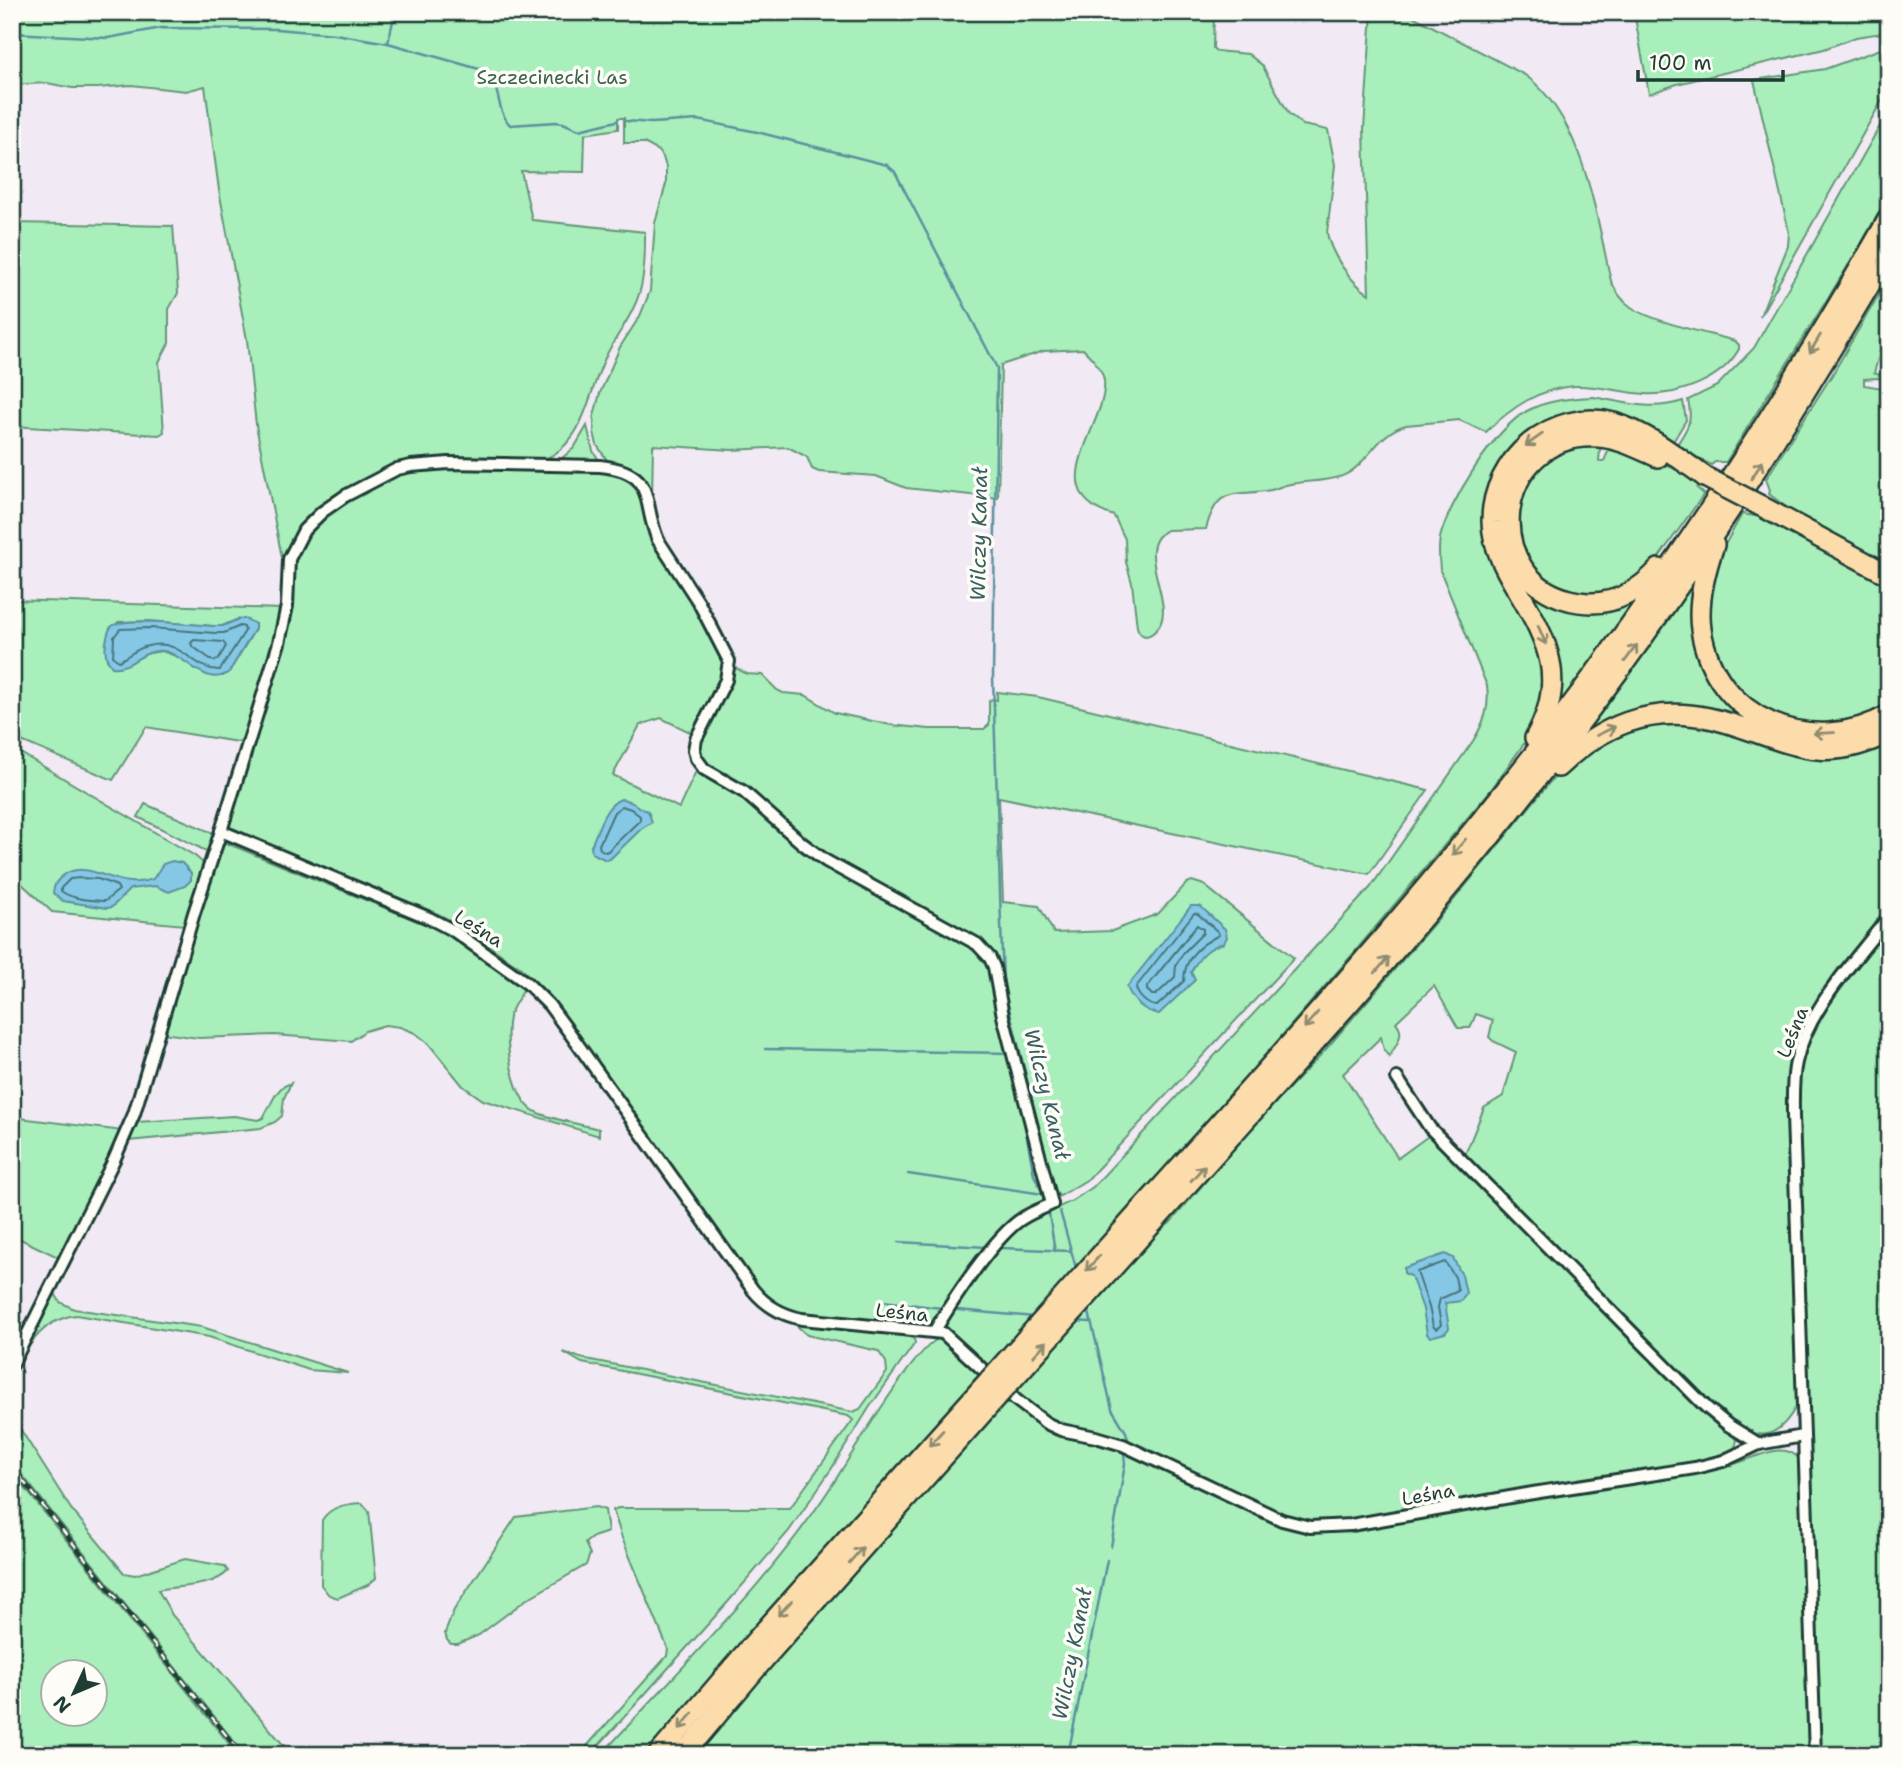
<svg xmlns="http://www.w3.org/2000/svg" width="1901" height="1767" font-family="'Shantell Sans',sans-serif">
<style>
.green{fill:#a9efbb;stroke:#649678;stroke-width:2;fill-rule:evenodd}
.water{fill:#85c8e6;stroke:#5c909f;stroke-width:2}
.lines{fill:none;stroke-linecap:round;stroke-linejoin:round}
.shore{stroke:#48757b;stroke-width:2}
.stream{stroke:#5c909f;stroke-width:2.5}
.street-casing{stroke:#1f3d34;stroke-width:16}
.highway-casing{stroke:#1f3d34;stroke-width:24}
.street{stroke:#fdfcf7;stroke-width:10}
.highway{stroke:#fddcac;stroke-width:19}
.rail-casing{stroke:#1f3d34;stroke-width:5}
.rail{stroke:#fdfcf7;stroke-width:2.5;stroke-dasharray:8;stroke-linecap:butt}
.highway-bridge-casing{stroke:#1f3d34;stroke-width:24;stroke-linecap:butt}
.highway-bridge{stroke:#fddcac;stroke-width:19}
.oneway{stroke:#8e8c70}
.labels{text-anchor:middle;stroke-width:7;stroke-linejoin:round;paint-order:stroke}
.park-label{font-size:19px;fill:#3b614f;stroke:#fdfcf7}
.street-label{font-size:19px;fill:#1f3d34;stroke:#fdfcf7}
.water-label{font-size:21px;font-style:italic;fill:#386060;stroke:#fdfcf7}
</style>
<rect width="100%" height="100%" fill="#f1e9f3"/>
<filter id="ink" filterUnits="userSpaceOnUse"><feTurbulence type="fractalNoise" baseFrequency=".0143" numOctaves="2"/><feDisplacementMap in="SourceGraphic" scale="14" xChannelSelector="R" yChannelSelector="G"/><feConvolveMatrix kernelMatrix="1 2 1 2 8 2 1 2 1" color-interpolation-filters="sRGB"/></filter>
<g filter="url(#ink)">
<g class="green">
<path d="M12,12H1214L1213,48L1216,51L1248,54L1262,65L1289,114L1303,125L1328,130L1335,165L1327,233C1331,254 1350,282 1369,294L1364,129L1372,12H1405L1525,75C1583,117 1596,215 1611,281C1616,291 1621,300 1631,307C1653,322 1707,333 1735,341L1739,345V349C1722,380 1678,396 1645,394C1622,393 1599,385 1575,386C1539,388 1511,408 1486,432L1459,420L1406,425C1375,433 1366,470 1339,477C1322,482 1303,481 1286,485C1281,486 1276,489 1271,490C1234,497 1218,484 1206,529L1167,530C1129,549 1183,609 1154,632C1146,639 1140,636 1137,627L1132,583L1126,562L1125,539L1114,516C1036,492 1109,424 1104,380C1102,368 1091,357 1083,349L1044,351L1001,365L998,498L906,488L876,476L819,472L812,469L807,457L788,447L732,450L653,445L652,499L607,460L597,445L594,432V416L600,393L620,347L640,316L650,291L655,223L666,184V167L663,157L657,150L644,143H624V118H618V129L585,134L584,172L521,171L532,220L645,232C645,251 645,272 640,291C633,316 616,335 605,358C587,395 586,442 543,460L395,465C359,480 318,499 297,533C291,542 288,553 283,563L256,425L247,340L219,190L205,86L186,91L131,85L98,88H72L47,83L12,85Z"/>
<path d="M1634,12H1889V32L1856,37L1824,49L1677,84L1649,94Z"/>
<path d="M1889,46V88L1760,316L1788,246L1789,232L1754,80L1825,69Z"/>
<path d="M1889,110V194L1856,253L1726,462H1715L1711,465L1676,446C1688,427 1693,422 1688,400L1717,386L1754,348Z"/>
<path d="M12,223L173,226L178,293L169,309V343L159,362L164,432L159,435L12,426Z"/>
<path d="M1889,277V319L1874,373L1889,378V381L1878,378L1864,379V385L1889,389V565L1799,517L1769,494L1770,490L1766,479L1832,375Z"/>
<path d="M1594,397C1625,403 1653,411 1683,401L1686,420L1671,445L1632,425L1501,466L1532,625L1547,684L1528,738L1490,791L1352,955L1206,1123L986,1368L950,1333L946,1327V1321L993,1255L1019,1228L1029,1221L1072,1201L1093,1187L1370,888L1473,741C1484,723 1490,707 1487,686L1440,570C1439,559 1438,549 1440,538C1448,504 1495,428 1527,411C1547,400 1572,398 1594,397Z"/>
<path d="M587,426L593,451L601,463H556L574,448Z"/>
<path d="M1572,433L1504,505L1541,594L1642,593L1555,711L1499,508Z"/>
<path d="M1597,445L1600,450L1599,461H1604L1610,447C1640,452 1674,467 1700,483L1697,488L1704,494L1652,567L1634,584L1592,597L1540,578L1514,533L1523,483L1555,451Z"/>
<path d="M447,467L606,471L623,476L636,486L724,659V674L694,734L661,718L640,725L613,775L679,808L696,771L744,796L789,837L974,947L989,966L1045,1197L1042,1203L1020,1215L931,1325L927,1326L793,1313C777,1306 765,1298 754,1285L578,1033L550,996L521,968L456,923L438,914L228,828L290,615L296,553L312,525L348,497L403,472Z"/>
<path d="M1742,514L1755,516L1757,514L1886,582L1885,591L1889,593V708L1834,727L1776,718L1729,682L1705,624L1717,559Z"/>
<path d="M1699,575L1697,584L1729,700L1846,741L1702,711L1580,740Z"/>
<path d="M12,600L281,609L244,743L146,727L113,780L12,737ZM238,619L255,624V629L229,672L223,676L199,671L181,658L162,651L107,660C105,643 107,636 118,622L149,621L214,626H222Z"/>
<path d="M732,666L747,674L762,675L777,690L783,693L805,695L835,713L891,725L929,729H984L989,725V701L992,699L997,700V692L1038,697L1428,790L1369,874L999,797L1003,902L1039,906L1054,933L1112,931L1158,914L1187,883L1192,881L1204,885L1294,958L1088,1179L1060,1196L1053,1192L1003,998L996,960L809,844L750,791L706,763L701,756L700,747L702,733Z"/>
<path d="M1665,721L1889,738V908L1809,1014L1792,1058L1788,1081L1798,1403C1772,1453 1748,1435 1713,1407L1464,1157L1484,1108L1503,1096L1516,1052L1493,1041L1489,1037L1493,1020L1476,1014L1470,1028H1458L1434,986L1396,1022C1406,1034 1396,1045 1389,1057L1384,1050L1381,1037L1343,1074L1398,1158L1431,1134L1717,1422L1737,1440C1735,1459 1706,1461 1691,1465L1329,1523C1255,1516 1189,1468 1121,1439C1100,1430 1074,1431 1054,1421C1039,1414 1027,1402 1015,1392L1160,1231L1170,1223L1247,1133L1327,1048L1448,907L1549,783L1575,758L1599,740Z"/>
<path d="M12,748L195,856L202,862L204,868L184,925L52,912L22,884L12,881Z"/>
<path d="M145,804L213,833L215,836L212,845L206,851L138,817Z"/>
<path d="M226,843L439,930C469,947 498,966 524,988C520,997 512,1007 509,1017C504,1041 512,1100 536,1112C553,1120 580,1124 599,1129V1136L483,1100L463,1086L429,1044L415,1033L400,1027L385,1025L365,1031L351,1041L274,1035L199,1038L162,1033L220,847Z"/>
<path d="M1889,924V1755H1821L1798,1086C1806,1022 1851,974 1889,924Z"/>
<path d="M291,1083L284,1098L282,1116L275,1122L261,1128L128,1141L137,1122L234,1116L258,1120L263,1118L276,1094L282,1087Z"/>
<path d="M12,1117L123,1131L62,1259L12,1235Z"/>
<path d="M53,1290L60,1302L74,1309L202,1327L348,1373L309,1370L209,1337L76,1315C40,1320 24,1350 12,1381C12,1359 42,1311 53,1290Z"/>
<path d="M794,1323L910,1337L914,1339L915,1343L869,1408L832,1468L789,1531L728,1602L590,1755H579L667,1656L668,1649L622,1538L613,1510L618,1508H790L853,1420L848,1416L582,1363L563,1352L581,1358L853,1412L860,1409L887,1372L886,1362L878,1351L807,1335Z"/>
<path d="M941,1338L981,1373L772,1606L645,1755H601C686,1662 781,1571 846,1463C859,1442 921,1340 941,1338Z"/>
<path d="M1009,1398L1044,1428L1054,1435L1111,1447L1263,1518L1287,1527L1307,1531L1696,1471C1709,1469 1722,1467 1734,1464C1754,1459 1784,1439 1800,1460L1809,1755H696L799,1633Z"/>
<path d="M12,1416L71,1509L124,1573L135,1575L185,1559L224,1566L228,1571C213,1588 178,1585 158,1590L172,1615L292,1755H245L12,1462Z"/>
<path d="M12,1472L238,1755H12ZM94,1672V1714H52V1672Z"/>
<path d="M362,1503L369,1511L376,1578L368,1585L338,1598L329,1595L321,1585L322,1520C331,1506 346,1504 362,1503Z"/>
<path d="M596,1507L605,1510L608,1532L593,1537L585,1543L590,1554L586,1565L527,1599L479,1635L458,1644H451L447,1640L445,1633L454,1610L516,1517Z"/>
</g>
<g class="water">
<path d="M239,619H246L255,624V629L229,672C206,689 186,655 164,651C143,648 131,670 112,667C106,660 104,652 106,642C107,638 108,630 111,627C121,616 197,625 214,626H223Z"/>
<path d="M621,799C632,800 637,808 648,811L652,822L641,829L610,859L606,860L592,853L591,846C598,831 604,805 621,799Z"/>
<path d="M172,861L182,863L191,873V880L185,886L169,892L155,886L130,889L112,907L107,908L63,901L53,893C54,886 55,883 60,878C82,858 108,881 130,882C138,883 146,881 153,879L163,864Z"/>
<path d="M1191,906H1200L1225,929L1227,937L1224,943C1208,947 1199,957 1191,972L1195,980L1159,1014C1143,1011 1133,1002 1127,987Z"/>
<path d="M1445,1254L1453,1258L1462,1275L1466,1293L1461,1301L1445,1303L1449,1328L1445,1333L1430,1337L1427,1334L1423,1309L1411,1276L1404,1273V1268Z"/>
</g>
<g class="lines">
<g class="shore">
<path d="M240,626L244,627L245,631L220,670C193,671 182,637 148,646C137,648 129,656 119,661L113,657L114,637L120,629L150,628L215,633H224Z"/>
<path d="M194,640L223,642L226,646L218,660L213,661L192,646L191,643Z"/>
<path d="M622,806L631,809L640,816V820L608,851L605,852L600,849L599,845L614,812Z"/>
<path d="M79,878L98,879L117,886L119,890L105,901C91,900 73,900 61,891V888L70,879Z"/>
<path d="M1194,913L1198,914L1218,932L1219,935C1199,945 1184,958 1184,981L1157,1006C1148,1006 1137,996 1136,987Z"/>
<path d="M1197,925L1203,929V933L1184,952L1176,965L1175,977L1156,995H1152L1147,990V987Z"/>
<path d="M1445,1262L1455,1277L1458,1291L1440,1299L1438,1307L1441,1325L1436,1329L1433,1326L1429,1307L1417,1272Z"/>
</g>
<g class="stream">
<path d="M12,33L108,38L161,28L276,29L335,34L388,43L486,71C502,88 495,109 510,125L556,122L563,123L579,130L617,121"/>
<path d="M388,43L395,12"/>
<path d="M626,121L652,123L698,120L757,132L887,165L895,172L997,368L993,677L1003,985L1055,1191"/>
<path d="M765,1049L1010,1053"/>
<path d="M1020,1100L1034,1175L1043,1194"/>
<path d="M908,1174L1043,1194"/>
<path d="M1060,1211L1076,1268"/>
<path d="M1049,1214L1055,1251"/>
<path d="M899,1242L986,1247"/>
<path d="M1002,1248L1070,1251"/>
<path d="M883,1301L941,1308"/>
<path d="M1088,1308L1112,1409L1126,1432L1128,1439"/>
<path d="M958,1310L1034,1317"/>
<path d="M1076,1321L1090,1322"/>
<path d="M1111,1547L1125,1464L1124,1454"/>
<path d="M1068,1755L1107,1560"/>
</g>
<defs>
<g id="street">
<path d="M221,831L429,918L454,931L528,984L549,1005L569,1032L753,1290C766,1306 782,1315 802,1319L943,1333L1016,1400L1046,1423L1061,1430L1096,1437L1123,1445L1282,1520L1310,1527L1351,1525L1533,1493L1695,1468L1723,1461L1759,1444L1803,1436"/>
<path d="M1397,1078L1430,1128L1706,1407L1728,1425L1759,1444"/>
<path d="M12,1365L114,1160L134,1114L194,913L221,831L279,643L287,606L289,559L304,530L322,512L345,496L397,469L411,466L449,463L600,466C658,472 641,501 658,540L699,603L729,661L726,680L696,739L694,750L696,758L704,769L744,792L803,844L826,861L977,944L990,958L994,967L1003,1016L1052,1204C1043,1208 1032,1212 1023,1218C995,1235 951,1303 934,1332"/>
<path d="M1815,1755L1793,1116C1793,1098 1792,1079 1796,1062C1808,1008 1857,959 1889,916"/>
</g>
<g id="highway">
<path d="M1658,457C1639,449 1619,438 1598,437C1492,431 1475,586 1579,602C1611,607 1638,592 1659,569"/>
<path d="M1761,506L1889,575"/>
<path d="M1714,545C1705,571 1697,601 1701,629C1714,720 1812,759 1889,715"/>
<path d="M1535,738C1567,682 1549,642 1518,591C1505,569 1493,548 1492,522C1491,460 1553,407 1614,423C1648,433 1677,457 1705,477"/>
<path d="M1558,767C1601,726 1649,705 1709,718C1777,733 1816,772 1889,732"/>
<path d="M1139,1212C1279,1057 1420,902 1548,736C1674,572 1786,398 1889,218"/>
<path d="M1152,1224C1290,1070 1430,917 1556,754C1680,595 1787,426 1889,252"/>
<path d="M658,1755L758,1638L982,1388"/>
<path d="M683,1755L765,1658L995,1399"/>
</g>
</defs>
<use href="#street" class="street-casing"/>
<use href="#highway" class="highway-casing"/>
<use href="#street" class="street"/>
<use href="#highway" class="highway"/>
<defs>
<path id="rail" d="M12,1467L242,1755"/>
</defs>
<use href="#rail" class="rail-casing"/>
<use href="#rail" class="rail"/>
<defs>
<g id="highway-bridge">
<path d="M1705,477L1761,506"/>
<path d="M982,1388L1139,1212"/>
<path d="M995,1399L1152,1224"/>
</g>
</defs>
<use href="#highway-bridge" class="highway-bridge-casing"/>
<use href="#highway-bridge" class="highway-bridge"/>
</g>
<defs><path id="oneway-shaft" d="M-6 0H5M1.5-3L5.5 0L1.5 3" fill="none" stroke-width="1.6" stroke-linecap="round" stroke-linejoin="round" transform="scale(1.75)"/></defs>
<g class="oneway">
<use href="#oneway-shaft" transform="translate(1815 344) rotate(121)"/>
<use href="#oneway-shaft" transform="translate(1534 440) rotate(145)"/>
<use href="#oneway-shaft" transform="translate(1757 470) rotate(-57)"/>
<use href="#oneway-shaft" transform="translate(1542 635) rotate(67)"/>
<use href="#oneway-shaft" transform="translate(1631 653) rotate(-54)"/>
<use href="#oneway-shaft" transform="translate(1606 731) rotate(-26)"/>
<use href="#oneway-shaft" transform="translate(1824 733) rotate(178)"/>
<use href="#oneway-shaft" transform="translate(1459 847) rotate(130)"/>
<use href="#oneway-shaft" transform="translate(1382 965) rotate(-49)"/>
<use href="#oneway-shaft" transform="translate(1311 1020) rotate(131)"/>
<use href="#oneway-shaft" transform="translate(1198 1173) rotate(-48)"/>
<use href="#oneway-shaft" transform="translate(1093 1263) rotate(132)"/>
<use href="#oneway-shaft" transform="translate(1040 1349) rotate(-48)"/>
<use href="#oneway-shaft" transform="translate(936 1438) rotate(132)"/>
<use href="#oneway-shaft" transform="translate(856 1555) rotate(-49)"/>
<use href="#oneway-shaft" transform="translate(785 1608) rotate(132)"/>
<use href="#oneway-shaft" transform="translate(686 1721) rotate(130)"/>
</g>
</g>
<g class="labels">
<g class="park-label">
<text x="552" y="84">Szczecinecki Las</text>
</g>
<g class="street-label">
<text transform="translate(479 928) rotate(32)" y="7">Leśna</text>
<text transform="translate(1792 1032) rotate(-68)" y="7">Leśna</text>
<text transform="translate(902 1312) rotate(6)" y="7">Leśna</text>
<text transform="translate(1428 1494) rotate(-10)" y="7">Leśna</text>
</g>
<g class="water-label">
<text transform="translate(979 534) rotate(-89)" y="7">Wilczy Kanał</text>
<text transform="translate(1047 1094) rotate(76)" y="7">Wilczy Kanał</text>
<text transform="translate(1072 1654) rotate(-79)" y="7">Wilczy Kanał</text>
</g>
</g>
<rect width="1901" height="1767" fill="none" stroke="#fdfcf7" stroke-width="42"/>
<rect x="21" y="21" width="1859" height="1725" fill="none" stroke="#1f3d34" stroke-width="2.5" filter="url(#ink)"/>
<g transform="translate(74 1693) rotate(226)"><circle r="33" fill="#fdfcf7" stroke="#a4b0a9" stroke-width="2"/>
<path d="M0-5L12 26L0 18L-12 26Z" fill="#1f3d34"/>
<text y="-10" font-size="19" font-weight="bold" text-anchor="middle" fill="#1f3d34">N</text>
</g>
<path d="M1638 70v10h145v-10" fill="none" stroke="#1f3d34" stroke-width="3.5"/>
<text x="1649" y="70" font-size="21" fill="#1f3d34" stroke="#fdfcf7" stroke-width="5" paint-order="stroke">100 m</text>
</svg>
